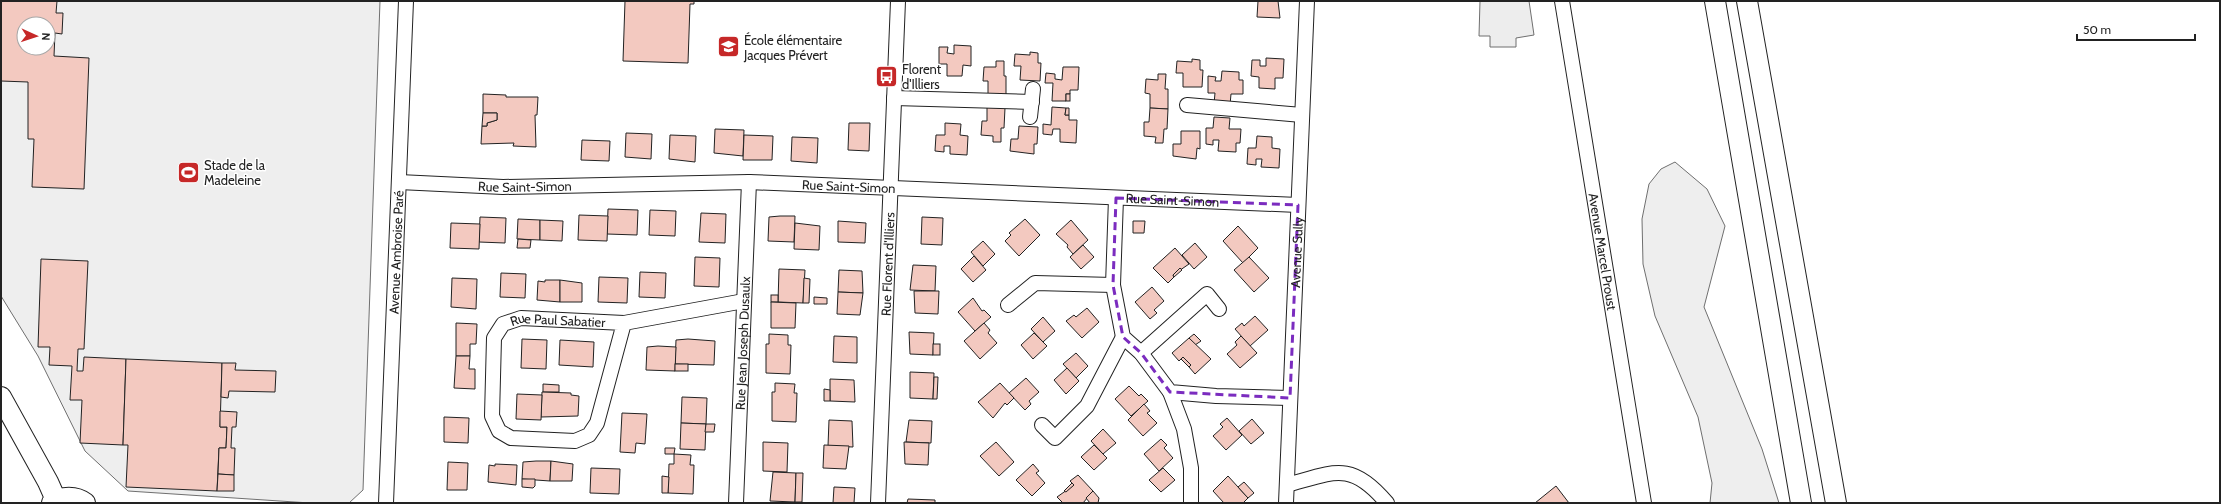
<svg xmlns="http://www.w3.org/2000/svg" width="2221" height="504" font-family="Cabin,sans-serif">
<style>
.green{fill:#eee;stroke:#6f6f6f;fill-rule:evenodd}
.parking{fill:#ededed;stroke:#6f6f6f}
.building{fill:#f3c9c0;stroke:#222;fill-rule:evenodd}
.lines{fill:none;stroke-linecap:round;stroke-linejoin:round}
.minor-casing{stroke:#222;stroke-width:16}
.secondary-casing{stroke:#222;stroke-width:22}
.minor{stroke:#fff;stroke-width:14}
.secondary{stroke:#fff;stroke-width:20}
.marked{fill:none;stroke:#7b2cbf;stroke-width:3;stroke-dasharray:8 5;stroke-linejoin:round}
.labels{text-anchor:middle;stroke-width:3;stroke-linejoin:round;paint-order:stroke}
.poi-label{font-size:13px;fill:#222;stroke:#fff;text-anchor:start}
.street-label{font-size:13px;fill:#222;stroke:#fff}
</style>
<rect width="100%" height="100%" fill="#fff"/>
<g class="green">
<path d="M1,1H380L363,490L349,503H310L128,491L85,451L38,356L1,296ZM24,24H48V48H24Z"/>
<path d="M1675,162L1707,189L1725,226L1704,307L1762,449L1779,503H1710L1712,483L1698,417L1655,316L1643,264L1642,219L1649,184L1661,169Z"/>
</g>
<path class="parking" d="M1480,1H1529L1534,35L1516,38V47H1490V36H1479Z"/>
<g class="building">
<path d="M1,1H57L56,13H63L62,34L55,33L54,56L89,58L84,189L32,187L34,139H28V82L1,81ZM24,24H48V48H24Z"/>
<path d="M625,1H694V4H690L688,63L623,61Z"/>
<path d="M1258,1H1278L1280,18L1257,17Z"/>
<path d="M954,45L971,46V66L963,65L962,76H947V64H939V47H948L947,53L954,54Z"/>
<path d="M1030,52L1038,53V63H1041L1040,81L1020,80L1021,66H1014L1015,54L1030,55Z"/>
<path d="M1266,58L1284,59L1283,78H1275V89L1259,88V77L1251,76L1252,60H1260V66H1266Z"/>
<path d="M1192,59L1200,60V70H1203L1202,87H1183V73H1176L1177,61L1192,62Z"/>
<path d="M996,61H1004V76H1006V96L988,95V81H983L984,67H996Z"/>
<path d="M1063,67H1079L1078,90H1070V94H1066V101H1052L1053,83H1045L1046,73L1055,74V79L1062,80Z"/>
<path d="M1222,71L1239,72V80H1243V94H1231L1230,105L1214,104L1215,93H1208V76L1216,77L1215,81H1221Z"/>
<path d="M1158,74H1166L1165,89H1168V109L1150,108V94L1145,93L1146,79L1158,80Z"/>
<path d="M483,94L506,95V97H538L537,115H535L536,147L513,146L514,143L481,144L482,126H487V123L497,120V113H483Z"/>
<rect x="1066" y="94" width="4" height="7"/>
<path d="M987,107L1005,108L1004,128H1001V142H993V136L981,135L982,121H987Z"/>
<path d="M1052,107L1066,108L1065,115H1069V120H1077L1076,143L1060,142V129H1053L1052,135L1043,134V124L1051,125Z"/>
<path d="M1066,108H1069V115H1065Z"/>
<path d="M1150,108L1168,109L1167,129H1164L1163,143H1155L1156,137L1144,136V122H1149Z"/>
<path d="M483,113H497V120L487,123V126H482Z"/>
<path d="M1214,117L1230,118L1229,129H1241L1240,143H1236V152L1218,151L1219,140H1213V145L1206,144V128H1213Z"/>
<path d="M849,123H870L869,151L848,150Z"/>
<path d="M945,123L961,124L960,135L968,136L967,155L950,154V146H944V152L935,151L936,135H945Z"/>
<path d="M1019,126L1038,127L1037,144H1034V154L1010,151L1011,139H1018Z"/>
<path d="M715,129L744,130L743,156L714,153Z"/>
<path d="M1181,131H1200V149L1197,148L1196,159L1173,156V144H1181Z"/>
<path d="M626,133L652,134L651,159L625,157Z"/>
<path d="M670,135L696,136L695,162L669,159Z"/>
<path d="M744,135L773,136L772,160H743Z"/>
<path d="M1257,136L1272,137V148L1280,149L1279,168L1261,167L1262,159H1256V165L1247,164L1248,148H1256Z"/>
<path d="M792,137L818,138L817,163L791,161Z"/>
<path d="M582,140L610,141L609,161L581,160Z"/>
<path d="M608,209L638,210L637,235L607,234Z"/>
<path d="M650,210L676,211L675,236L649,235Z"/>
<path d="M701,213L726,214L725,243L699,242Z"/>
<path d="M579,215L608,216L607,241L578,240Z"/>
<path d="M780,216H795L794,242L768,241L769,217Z"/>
<path d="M480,217L506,218L505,243L479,242Z"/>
<path d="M922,217L943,218L942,245L921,244Z"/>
<path d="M518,219L540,220V240L517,239Z"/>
<path d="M1025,219L1040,235L1019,256L1005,241L1011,235L1009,233Z"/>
<path d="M540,220L563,221L562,241L540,240Z"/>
<path d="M1071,220L1088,240L1073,254L1067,247L1068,245L1056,234Z"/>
<path d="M838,221L866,223L865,243L838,242Z"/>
<path d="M1133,221H1145L1144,233H1133Z"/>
<path d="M451,223L480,224L479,249L450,248Z"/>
<path d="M795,223L820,226L819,250L794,249Z"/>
<path d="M1238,226L1258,248L1243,263L1223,241Z"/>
<path d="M518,239L531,240L530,248H517Z"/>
<path d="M983,241L995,254L983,266L971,252Z"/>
<path d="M1195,243L1207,257L1194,269L1182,255Z"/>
<path d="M1083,245L1094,257L1081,269L1070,257Z"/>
<path d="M1175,248L1189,264L1173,275L1174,277L1168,283L1153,268Z"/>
<path d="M974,256L986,270L973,282L961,269Z"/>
<path d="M695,257L720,258L719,287L694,286Z"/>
<path d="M1249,257L1269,278L1254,292L1234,270Z"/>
<path d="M41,259L88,261L84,349H78L77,371H83L84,357L126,359L123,445L80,443L82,400H70L72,366L49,365L50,347H38Z"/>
<path d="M913,265L936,266L935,291L910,290Z"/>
<path d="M1180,268L1182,270L1174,277L1173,275Z"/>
<path d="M779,269L805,270L803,303L778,302Z"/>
<path d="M839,270L862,271L863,293L838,292Z"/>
<path d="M640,272L666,273L665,298L639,297Z"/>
<path d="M501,273L526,274L525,298L500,297Z"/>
<path d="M599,277L628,278L627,303L598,302Z"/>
<path d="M452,278L477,279L476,309L451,307Z"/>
<path d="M804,278L810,279L809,303H803Z"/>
<path d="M545,280H560V302L537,300L538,281L545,282Z"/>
<path d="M560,280L582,283V302H560Z"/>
<path d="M1152,287L1164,301L1154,310L1157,313L1150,319L1135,302Z"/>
<path d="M914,291H939L938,314L915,313Z"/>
<path d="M838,292L863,293L860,315L837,314Z"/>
<rect x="771" y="295" width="7" height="7"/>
<path d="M814,297L827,298V304H814Z"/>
<path d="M973,298L982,311L984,310L991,317L975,331L958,312Z"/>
<path d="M771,302L796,303L795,328H771Z"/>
<path d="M1087,308L1099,322L1082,338L1066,321L1074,315L1076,317Z"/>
<path d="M1255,316L1268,330L1250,346L1235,329L1242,323L1244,326Z"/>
<path d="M1043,317L1055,331L1043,342L1031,329Z"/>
<path d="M456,323L477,324L476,344H470V356H456Z"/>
<path d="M984,323L990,330L988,333L997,343L980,359L964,341Z"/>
<path d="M909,332L934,333L933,355L910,354Z"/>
<path d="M1034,333L1047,346L1033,359L1021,345Z"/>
<path d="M769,334L788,335V345H791L790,374L766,373V344H769Z"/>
<path d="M1194,334L1201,341L1195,345L1189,338Z"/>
<path d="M834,336L857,337V363L833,362Z"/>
<path d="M1241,336L1257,353L1240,368L1227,354L1237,345L1235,342Z"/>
<path d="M1189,338L1211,359L1195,374L1189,367L1191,365L1183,357L1179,361L1172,353Z"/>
<path d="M522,339L547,340L546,369L521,368Z"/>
<path d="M688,339L715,341L714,365L675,364L676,340Z"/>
<path d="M560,340L594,342L593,367L559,365Z"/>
<rect x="933" y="344" width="7" height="11"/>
<path d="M658,346L676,347L675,371L646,370L647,347Z"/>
<path d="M1076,353L1088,366L1076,378L1063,364Z"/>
<path d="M456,356H470L469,369H475V389L454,388Z"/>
<path d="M1183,357L1191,365L1189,367L1181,359Z"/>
<path d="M126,359L222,363L220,427H227L226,448H219L217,491L126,487L128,445H123Z"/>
<path d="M222,363H236L235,370L276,371L275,392L229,391L228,398L221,397Z"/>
<rect x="675" y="364" width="13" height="7"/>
<path d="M1067,368L1079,381L1066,394L1054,380Z"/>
<path d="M910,372L934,373L933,399L910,398Z"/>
<path d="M934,377H938L937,399H933Z"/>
<path d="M1026,378L1039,392L1029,401L1031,404L1025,410L1009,393Z"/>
<path d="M830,379L854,380L855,402L830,401Z"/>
<path d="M775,383L795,384L794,393H797L796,422L772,421V392H775Z"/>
<path d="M1000,383L1014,398L1007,405L1005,403L993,418L978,402Z"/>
<path d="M543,384L559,385V392H543Z"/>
<path d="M1129,386L1139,396L1141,394L1148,401L1131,416L1115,399Z"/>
<path d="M824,389L830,390V401H824Z"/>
<path d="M542,392L571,393V395L579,396L578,416L541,417Z"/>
<path d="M517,394L542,395L541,420L516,419Z"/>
<path d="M682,397L707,398L706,424L681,423Z"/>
<path d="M1144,404L1150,411L1147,413L1157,423L1143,436L1128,420Z"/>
<path d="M220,411L237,412L236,427H232L231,448H235L234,475L218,474L219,448H226L227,427H220Z"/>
<path d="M622,413L647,414L645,444L636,443L635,453L620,452Z"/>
<path d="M444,417L469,418L468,443L444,442Z"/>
<path d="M1227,418L1242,435L1226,450L1213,436L1223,427L1220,424Z"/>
<path d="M1252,419L1264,433L1251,444L1239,431Z"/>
<path d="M829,420L852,421L853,447L828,446Z"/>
<path d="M909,420L932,421L931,443L906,442Z"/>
<path d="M681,423L706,424L705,450L680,449Z"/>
<path d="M706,424H715L714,432H705Z"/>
<path d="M1103,429L1116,443L1103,454L1091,441Z"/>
<path d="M1161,439L1167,445L1164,448L1173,458L1159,471L1144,454Z"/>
<path d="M763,442L788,443L787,472L763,471Z"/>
<path d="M904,442L929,443L928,465L905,464Z"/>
<path d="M996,442L1014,462L999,476L980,456Z"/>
<path d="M824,445L849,446L846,469L823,468Z"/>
<path d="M1094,445L1107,458L1094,470L1081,457Z"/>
<path d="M665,448H675L674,454H665Z"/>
<path d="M674,454L691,455L690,465H694L693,494L668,493L669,464H674Z"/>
<path d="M536,461H551L550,481L522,479L523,462Z"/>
<path d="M551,461L573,464L572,481H550Z"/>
<path d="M448,462L468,463L467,490H447Z"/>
<path d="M495,464L517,465L516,485L488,482L489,465L495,466Z"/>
<path d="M1033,464L1039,471L1036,473L1045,483L1032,496L1016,480Z"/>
<path d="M591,468L620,469L619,494L590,493Z"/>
<path d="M1163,468L1175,480L1161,492L1149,480Z"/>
<path d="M773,472L796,473L795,502L770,501Z"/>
<path d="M796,473H803L802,502H795Z"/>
<path d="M218,474L234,475V491H217Z"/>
<path d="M1078,475L1093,491L1083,503H1063L1057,497L1074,485L1070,481Z"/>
<path d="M662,476L669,477L668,493H662Z"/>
<path d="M1228,476L1248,498L1243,503H1224L1213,491Z"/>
<path d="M522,479H535V486L533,488L522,487Z"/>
<path d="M1244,482L1254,493L1248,498L1238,487Z"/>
<path d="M1072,483L1074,485L1066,492L1064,491Z"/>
<path d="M1556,486L1569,503H1535Z"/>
<path d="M834,487L855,488L854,503H833Z"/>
<path d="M1093,491L1099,498L1098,503H1090L1086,498Z"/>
<path d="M908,499L935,500V503H907Z"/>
</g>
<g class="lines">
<defs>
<g id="minor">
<path id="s1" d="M1562,1L1644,503"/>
<path d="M894,98L1032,102"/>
<path d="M1187,105L1302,115"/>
<path d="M1030,117L1033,89"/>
<path id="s2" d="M399,182L503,187L749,182L1298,205"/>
<path d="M1116,198L1113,285L1123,337L1141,353L1170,392L1216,396L1290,398"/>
<path d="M1008,305L1035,283L1113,285"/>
<path id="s3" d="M624,323L597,423L589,435L575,441L511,438L499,431L492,416L494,338L503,324L521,318L624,323L744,301"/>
<path d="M1141,353L1207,294L1219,309"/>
<path d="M1170,392L1184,429L1191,468V503"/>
<path d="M1042,425L1055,438L1087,406L1123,337"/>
<path d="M1287,485C1334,472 1351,460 1387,503"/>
<path id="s4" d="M386,503L406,1"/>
<path id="s5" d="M736,503L749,182"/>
<path id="s6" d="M878,503L898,1"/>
<path id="s7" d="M1286,503L1307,1"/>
</g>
<g id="secondary">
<path d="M1715,1L1801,503"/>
<path d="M1747,1L1836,503"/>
<path d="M1,397L48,482L56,500"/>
<path d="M52,503C62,496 76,496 85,503"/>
</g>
</defs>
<use href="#minor" class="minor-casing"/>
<use href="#secondary" class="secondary-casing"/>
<use href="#minor" class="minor"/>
<use href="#secondary" class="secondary"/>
</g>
<path class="marked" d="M1116,198L1298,205L1290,398L1170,392L1141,353L1123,337L1113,285Z"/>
<defs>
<symbol id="school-square" viewBox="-11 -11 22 22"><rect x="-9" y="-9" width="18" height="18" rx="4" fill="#c62828" stroke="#fff"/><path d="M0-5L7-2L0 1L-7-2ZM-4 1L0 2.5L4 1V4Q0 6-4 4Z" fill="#fff"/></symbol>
<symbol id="bus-square" viewBox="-11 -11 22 22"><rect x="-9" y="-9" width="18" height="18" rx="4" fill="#c62828" stroke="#fff"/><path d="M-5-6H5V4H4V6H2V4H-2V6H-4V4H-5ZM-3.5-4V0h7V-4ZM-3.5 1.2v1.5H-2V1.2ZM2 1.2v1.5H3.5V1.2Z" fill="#fff"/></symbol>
<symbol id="stadium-square" viewBox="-11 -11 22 22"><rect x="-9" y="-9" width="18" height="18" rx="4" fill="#c62828" stroke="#fff"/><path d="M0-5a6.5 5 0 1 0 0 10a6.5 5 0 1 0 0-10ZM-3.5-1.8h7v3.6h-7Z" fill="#fff"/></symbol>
</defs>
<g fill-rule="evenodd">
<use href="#school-square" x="716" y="34" width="25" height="25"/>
<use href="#bus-square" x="874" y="64" width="25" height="25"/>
<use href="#stadium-square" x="176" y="160" width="25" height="25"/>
</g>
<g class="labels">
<g class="poi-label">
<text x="744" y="45">École élémentaire<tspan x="744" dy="15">Jacques Prévert</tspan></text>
<text x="902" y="74">Florent<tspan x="902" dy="15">d'Illiers</tspan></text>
<text x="204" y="170">Stade de la<tspan x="204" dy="15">Madeleine</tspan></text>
</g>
<g class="street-label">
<text dy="5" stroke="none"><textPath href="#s2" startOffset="126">Rue Saint-Simon</textPath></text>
<text dy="5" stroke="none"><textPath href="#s2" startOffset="450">Rue Saint-Simon</textPath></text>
<text dy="5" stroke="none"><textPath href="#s2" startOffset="774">Rue Saint-Simon</textPath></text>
<text dy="5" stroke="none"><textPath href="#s4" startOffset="251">Avenue Ambroise Paré</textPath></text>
<text dy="5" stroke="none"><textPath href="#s7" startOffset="251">Avenue Sully</textPath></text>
<text dy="5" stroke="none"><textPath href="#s1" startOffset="254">Avenue Marcel Proust</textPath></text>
<text dy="5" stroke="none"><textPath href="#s6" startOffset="239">Rue Florent d'Illiers</textPath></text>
<text dy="5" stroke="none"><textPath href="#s3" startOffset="378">Rue Paul Sabatier</textPath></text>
<text dy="5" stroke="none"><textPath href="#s5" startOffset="160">Rue Jean Joseph Dusaulx</textPath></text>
</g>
</g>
<rect width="2221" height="504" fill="none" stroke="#222222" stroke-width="4"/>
<g transform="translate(36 36) rotate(93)"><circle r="19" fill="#ffffff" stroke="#a7a7a7"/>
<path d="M0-3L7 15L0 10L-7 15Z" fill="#c62828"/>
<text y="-6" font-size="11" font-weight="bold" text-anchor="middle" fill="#222222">N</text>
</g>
<path d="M2077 34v6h118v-6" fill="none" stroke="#222222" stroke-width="2"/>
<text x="2083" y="34" font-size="12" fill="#222222" stroke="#ffffff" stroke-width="3" paint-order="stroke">50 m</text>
</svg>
